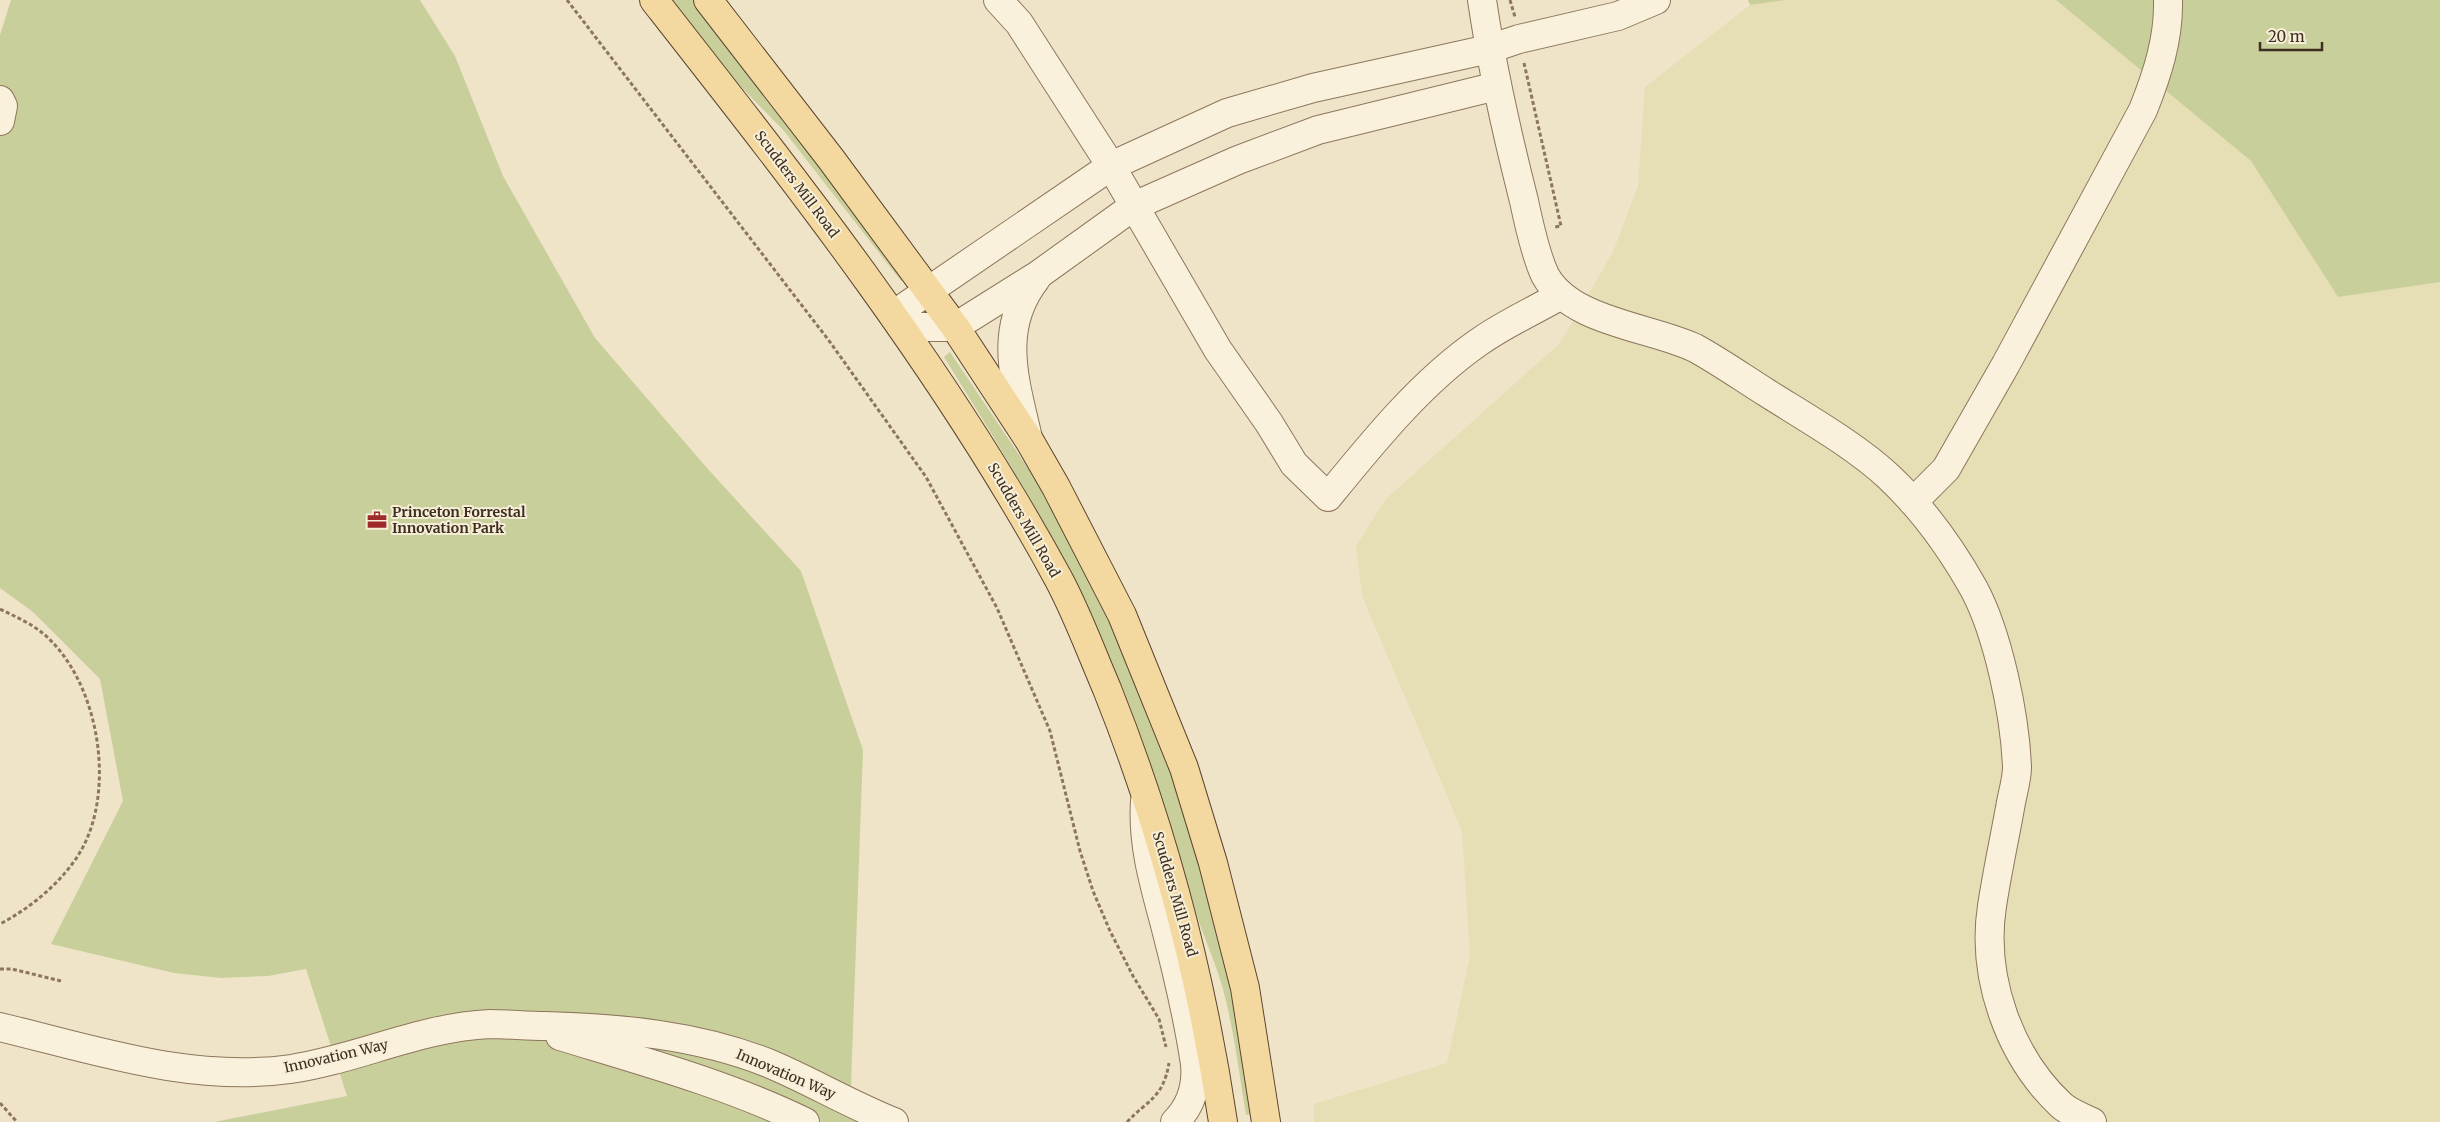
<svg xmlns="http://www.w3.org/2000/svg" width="2440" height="1122" font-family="Merriweather,serif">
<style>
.farmland{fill:#e6deb5}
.green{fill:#c9cf9b}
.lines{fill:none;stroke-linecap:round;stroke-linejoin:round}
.minor-casing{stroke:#8d765c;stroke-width:30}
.major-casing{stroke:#5b4430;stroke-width:30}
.path{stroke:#8d765c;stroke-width:3;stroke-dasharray:4 2.5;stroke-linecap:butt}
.minor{stroke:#faf1dc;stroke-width:28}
.major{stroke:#f3d9a0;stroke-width:28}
.labels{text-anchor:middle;stroke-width:4;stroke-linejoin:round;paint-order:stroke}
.street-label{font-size:14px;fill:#3d2e20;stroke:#f7eed8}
.poi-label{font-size:14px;font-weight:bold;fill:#3d2e20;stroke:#f7eed8;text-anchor:start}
</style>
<rect width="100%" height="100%" fill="#f0e4c8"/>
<path class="farmland" d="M1786,0H2056L2251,161L2338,297L2440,282V1122H1314V1104L1447,1063L1470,956L1462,831L1362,596L1356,546L1386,499L1560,343L1613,252L1638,186L1645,87L1750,5Z"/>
<g class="green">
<path d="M11,0H420L455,56L503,176L595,338L707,468L801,571L863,750L850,1114L868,1122H214L347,1096L306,969L268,976L221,978L174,973L51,944L123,801L100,679L33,612L0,588V35Z"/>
<path d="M669,0H694L907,276L901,281L784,131L717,62Z"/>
<path d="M1748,0H1786L1750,5Z"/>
<path d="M2056,0H2440V282L2338,297L2251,161Z"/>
<path d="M950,352L1069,529L1090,569L1164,744L1195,839L1238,1018L1253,1114L1246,1115C1239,1073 1234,1030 1223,989C1215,960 1201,932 1193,903C1165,805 1134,707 1091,615C1049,525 996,441 944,357Z"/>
</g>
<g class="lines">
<defs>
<g id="minor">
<path d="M998,0L1019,23L1111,166L1218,350L1269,423L1294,464L1328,497C1372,443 1421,382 1479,342C1504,324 1534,311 1561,295"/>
<path d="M1482,0C1492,68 1507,134 1524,201C1528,220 1537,258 1545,275C1570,322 1651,327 1695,348C1719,361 1743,378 1767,393C1805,417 1856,446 1889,477C1923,509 1951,548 1974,589C1998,634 2015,715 2017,767C2017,780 2012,795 2010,808C2004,841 1997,873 1992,906C1981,977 2009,1056 2061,1105C2070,1113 2082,1117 2092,1122"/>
<path d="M0,100L3,106L0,121"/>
<path d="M893,315L1111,166L1227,113L1313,88L1489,49L1519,39L1618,16L1656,0"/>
<path d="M902,327H955L1038,275L1134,206L1238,160L1318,130L1497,86"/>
<path d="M1028,438C1015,381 997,329 1036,279"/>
<path d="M1913,502L1946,469L2006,364L2143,110C2157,75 2169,39 2168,0"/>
<path d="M1145,801C1142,844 1154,884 1165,925C1177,971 1188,1017 1195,1064C1197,1086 1191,1106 1175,1122"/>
<path d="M0,1027C95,1050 192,1083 291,1069C358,1059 421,1027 490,1024C508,1024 527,1026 545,1026C621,1028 697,1035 768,1063C811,1081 851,1105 894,1122"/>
<path d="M560,1036C642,1061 727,1084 805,1122"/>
</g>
<g id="major">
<path d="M654,0C799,185 945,370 1058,578C1077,613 1091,652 1107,689C1163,829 1201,974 1223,1122"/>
<path d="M708,0L831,159L955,327L1029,440L1056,487L1122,615L1184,768L1213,863L1245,988L1266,1122"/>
</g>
</defs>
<use href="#minor" class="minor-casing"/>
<use href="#major" class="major-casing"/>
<g class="path">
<path d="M567,0L830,342L926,477L997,608L1050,731L1080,851L1093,891L1110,931L1133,976L1159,1019L1166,1047"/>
<path d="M1510,0L1515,17"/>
<path d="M1524,63L1561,226L1555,227"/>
<path d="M0,609C14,616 28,622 40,631C99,677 118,791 79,854C61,883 29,909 0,924"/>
<path d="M0,969H12L61,981"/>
<path d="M0,1103L17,1122"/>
<path d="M1127,1122C1149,1099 1163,1098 1169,1063"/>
</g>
<use href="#minor" class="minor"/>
<use href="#major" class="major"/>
</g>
<defs>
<symbol id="office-bare" viewBox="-9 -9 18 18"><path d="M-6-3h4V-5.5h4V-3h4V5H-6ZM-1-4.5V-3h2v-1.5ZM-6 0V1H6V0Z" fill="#9e2a2b" stroke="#f7eed8" stroke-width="2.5" paint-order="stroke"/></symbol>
</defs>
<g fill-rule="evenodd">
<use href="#office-bare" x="363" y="506" width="28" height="28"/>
</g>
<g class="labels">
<g class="street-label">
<text transform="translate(797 184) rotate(53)" y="5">Scudders Mill Road</text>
<text transform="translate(1024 520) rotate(60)" y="5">Scudders Mill Road</text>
<text transform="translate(1175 894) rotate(74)" y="5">Scudders Mill Road</text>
<text transform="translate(336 1056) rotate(-13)" y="5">Innovation Way</text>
<text transform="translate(786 1074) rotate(23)" y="5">Innovation Way</text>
</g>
<g class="poi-label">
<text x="392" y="517">Princeton Forrestal<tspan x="392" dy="16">Innovation Park</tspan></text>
</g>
</g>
<path d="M2260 42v8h62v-8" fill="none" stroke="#3d2e20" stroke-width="2.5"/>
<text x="2268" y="42" font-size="15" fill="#3d2e20" stroke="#f7eed8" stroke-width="4" paint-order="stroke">20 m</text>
</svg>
